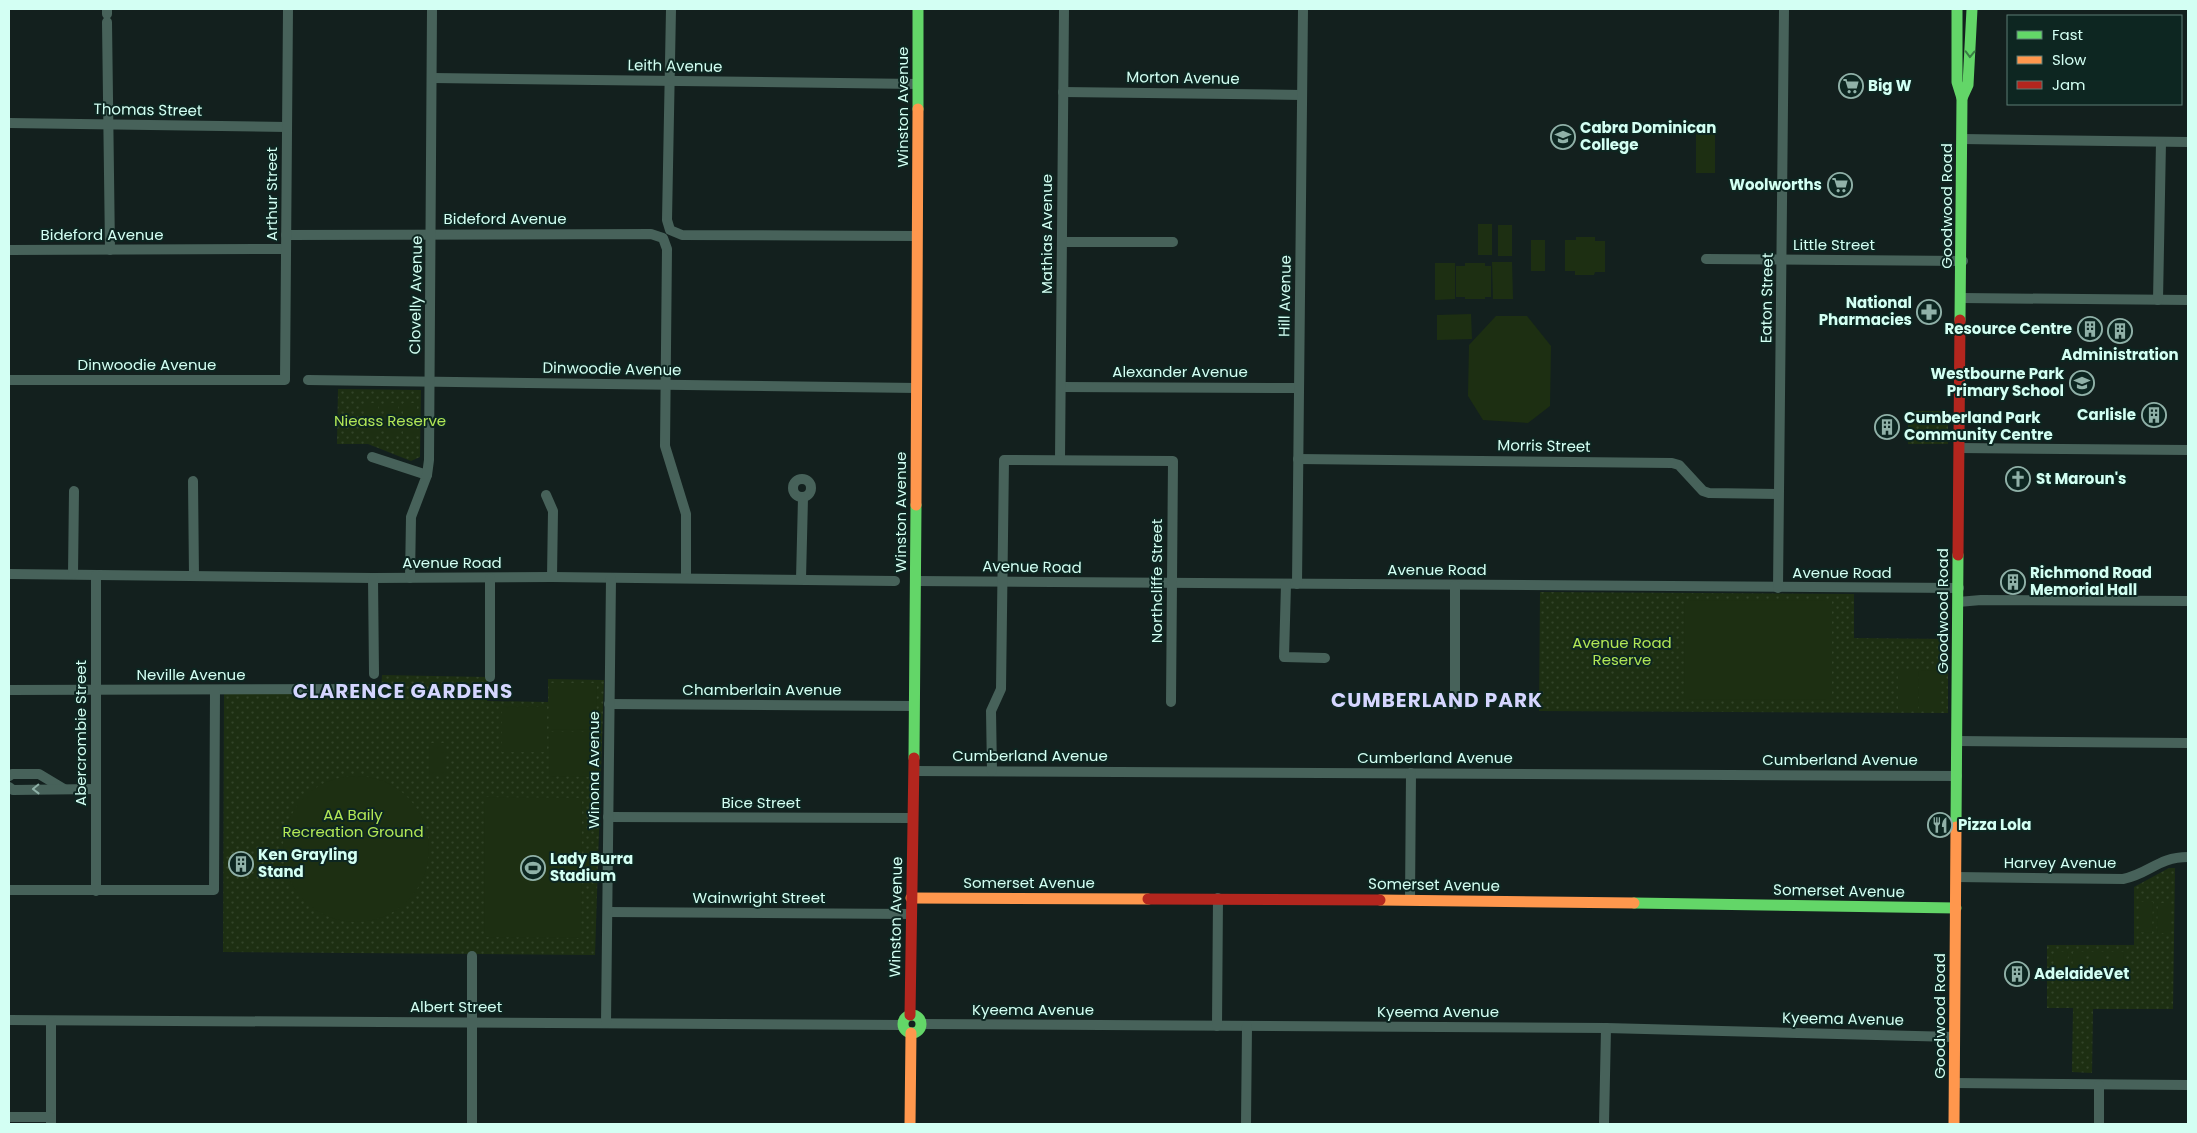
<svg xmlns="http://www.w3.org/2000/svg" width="2197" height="1133" font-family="Poppins,sans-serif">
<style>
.grass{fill:url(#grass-dots)}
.pitch{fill:#1d2f12}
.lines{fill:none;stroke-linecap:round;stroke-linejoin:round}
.street{stroke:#47625a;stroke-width:10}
.fast{stroke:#63d668;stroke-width:11}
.slow{stroke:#ff974d;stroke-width:11}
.jam{stroke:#b3261e;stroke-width:11}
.oneway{stroke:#387e44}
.oneway2{stroke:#8db0a6}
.labels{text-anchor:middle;stroke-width:4;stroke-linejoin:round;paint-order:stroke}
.street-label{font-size:15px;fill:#d3fff3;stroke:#0d2621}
.poi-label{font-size:15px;font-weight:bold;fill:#d3fff3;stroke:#0d2621;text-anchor:start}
.park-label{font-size:15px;fill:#b2e756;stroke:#0d2621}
.district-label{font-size:20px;font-weight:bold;letter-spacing:1px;fill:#d5d6ff;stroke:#0d2621}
</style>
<defs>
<pattern id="grass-dots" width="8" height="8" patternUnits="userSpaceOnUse" patternTransform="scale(1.25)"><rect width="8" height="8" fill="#1d2f12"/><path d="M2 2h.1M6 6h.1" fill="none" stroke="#324429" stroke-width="1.8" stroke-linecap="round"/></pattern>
</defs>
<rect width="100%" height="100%" fill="#13201e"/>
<g class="grass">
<path d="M338,389L421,390L420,457L411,461L368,444H337Z"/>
<rect x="1908" y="411" width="40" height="33"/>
<path d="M1540,592L1854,594V638L1948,639V713L1539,711Z"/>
<path d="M382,675L487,677V701L548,702V679L604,680L595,955L223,952L224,691H381Z"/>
<path d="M2169,868H2175L2173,1009H2093L2092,1073L2072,1072L2073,1008H2047V945H2134V887Z"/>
</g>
<g class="pitch">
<rect x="1696" y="134" width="19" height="39"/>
<rect x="1478" y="224" width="14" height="31"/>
<rect x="1498" y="225" width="14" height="31"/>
<path d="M1576,237H1595V241H1605V272H1595L1594,275H1575V271H1565V240H1576Z"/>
<rect x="1531" y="240" width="14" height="31"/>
<path d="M1492,262H1512L1513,299H1493Z"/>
<path d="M1435,263H1455V299L1435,300Z"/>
<path d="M1465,263H1485V266H1491V297H1485V299H1465V297H1456V266H1465Z"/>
<path d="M1471,314L1472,339L1437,340V315Z"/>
<path d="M1496,316H1527L1551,346L1550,406L1528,423L1483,420L1468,396L1469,345Z"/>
<rect x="364" y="403" width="14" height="31"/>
<rect x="384" y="403" width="14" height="31"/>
<rect x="403" y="403" width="14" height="31"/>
<path d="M1832,600V699L1685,700L1684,601Z"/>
<path d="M1898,670H1919L1918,709H1898Z"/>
<path d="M1921,670L1941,671V709H1921Z"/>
<path d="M550,683H597L596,730L550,729Z"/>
<path d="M502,706L547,707V752H502Z"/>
<path d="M550,732H596L595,777L549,776Z"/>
<path d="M430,743H446V776H429Z"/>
<circle cx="356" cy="849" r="73"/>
<path d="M485,797L582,798L581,938L484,937Z"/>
<path d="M2139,902H2153L2152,933L2139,932Z"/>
<path d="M2158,903H2171V933H2157Z"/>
<path d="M2054,952H2068L2067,982L2053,981Z"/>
<path d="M2073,952H2086V982H2072Z"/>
<rect x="2091" y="952" width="14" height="30"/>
<path d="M2110,952H2124L2123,982H2110Z"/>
</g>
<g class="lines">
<g class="street">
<path d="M671,9L667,220L670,230L682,235L917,236"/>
<path d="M107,14V9"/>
<path d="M107,22L110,250"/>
<path d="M433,78L918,84"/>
<path d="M1063,92L1302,95"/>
<path d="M9,123L287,127"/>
<path d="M1962,139L2188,142"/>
<path d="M286,235L651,234L663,238L667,249L665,446L686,514V578"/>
<path d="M1062,242H1173"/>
<path d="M9,250L286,249"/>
<path d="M1706,259L1963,261"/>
<path d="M1962,298L2188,300"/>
<path d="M2158,300L2161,142"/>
<path d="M9,380H285L288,9"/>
<path d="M308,380L917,388"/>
<path d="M1061,387L1299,388"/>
<path d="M1960,448L2188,450"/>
<path d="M372,457L427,475"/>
<path d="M1060,459L1064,9"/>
<path d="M1298,459L1672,463L1679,465L1703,491L1709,493L1778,494"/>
<circle cx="802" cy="488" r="9"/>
<path d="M193,481L194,576"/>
<path d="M546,495L553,511L552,577"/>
<path d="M9,574L373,578L552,577L895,581"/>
<path d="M73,574L74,491"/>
<path d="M373,578L374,674"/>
<path d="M410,578L411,517L427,475L429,460L432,9"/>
<path d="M801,579L803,498"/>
<path d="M916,581L1959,588"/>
<path d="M1286,584L1284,657L1325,658"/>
<path d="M1297,584L1303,9"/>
<path d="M1778,588L1784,9"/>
<path d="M1958,602L1981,600L2188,601"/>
<path d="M490,677V578"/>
<path d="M9,690L374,689"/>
<path d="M609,704L914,706"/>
<path d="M1455,704V585"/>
<path d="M1957,741L2188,743"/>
<path d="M914,771L1957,776"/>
<path d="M992,771L991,711L1001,689L1004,460L1173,461L1171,702"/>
<path d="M9,776L12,774H39L64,789"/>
<path d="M9,787L13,790L96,789"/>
<path d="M608,817L912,818"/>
<path d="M1956,877L2123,879C2149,874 2158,857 2188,857"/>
<path d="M9,890H214L215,690"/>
<path d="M96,891V575"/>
<path d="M1410,900L1411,773"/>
<path d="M608,912L911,914"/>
<path d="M9,1020L903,1025"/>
<path d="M51,1021V1124"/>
<path d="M606,1023L611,578"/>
<path d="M921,1024L1606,1028L1955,1037"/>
<path d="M1217,1026L1218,898"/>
<path d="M1955,1083L2188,1085"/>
<path d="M9,1117H50"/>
<path d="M472,1124V956"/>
<path d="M1246,1124L1247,1026"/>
<path d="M1604,1124L1606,1028"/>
<path d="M2099,1124V1085"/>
</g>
<g class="fast">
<path d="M1957,9V82L1962,98L1960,320"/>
<path d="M1962,98L1968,85L1972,9"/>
<path d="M918,109V9"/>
<path d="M914,758L916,505"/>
<path d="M1956,827L1958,555"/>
<path d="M1634,903L1956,908"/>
<circle cx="912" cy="1024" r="9"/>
</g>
<g class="slow">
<path d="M916,505L918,109"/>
<path d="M911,898L1148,899"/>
<path d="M1380,900L1634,903"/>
<path d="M910,1124L911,1033"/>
<path d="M1954,1124L1956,827"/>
</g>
<g class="jam">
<path d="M1958,555L1960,320"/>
<path d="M1148,899L1380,900"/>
<path d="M910,1015L914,758"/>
</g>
</g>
<defs><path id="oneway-chevron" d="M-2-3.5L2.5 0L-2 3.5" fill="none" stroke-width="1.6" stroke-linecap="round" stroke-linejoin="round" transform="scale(1.25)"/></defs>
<use class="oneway" href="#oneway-chevron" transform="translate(1970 54) rotate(91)"/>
<use class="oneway2" href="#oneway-chevron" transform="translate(36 789) rotate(179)"/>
<defs>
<symbol id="supermarket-ring" viewBox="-11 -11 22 22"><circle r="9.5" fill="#0d2621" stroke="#90b1a8" stroke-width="1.5"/><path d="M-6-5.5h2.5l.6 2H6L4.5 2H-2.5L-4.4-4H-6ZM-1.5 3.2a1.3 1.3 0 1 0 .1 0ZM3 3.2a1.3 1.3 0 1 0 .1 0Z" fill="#90b1a8"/></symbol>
<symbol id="school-ring" viewBox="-11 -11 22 22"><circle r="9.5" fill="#0d2621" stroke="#90b1a8" stroke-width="1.5"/><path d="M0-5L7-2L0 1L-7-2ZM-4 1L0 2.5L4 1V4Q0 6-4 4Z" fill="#90b1a8"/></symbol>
<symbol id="pharmacy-ring" viewBox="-11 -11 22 22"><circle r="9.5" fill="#0d2621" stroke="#90b1a8" stroke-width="1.5"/><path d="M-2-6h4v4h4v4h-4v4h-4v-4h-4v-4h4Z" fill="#90b1a8"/></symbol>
<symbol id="building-ring" viewBox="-11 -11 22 22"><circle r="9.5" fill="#0d2621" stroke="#90b1a8" stroke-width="1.5"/><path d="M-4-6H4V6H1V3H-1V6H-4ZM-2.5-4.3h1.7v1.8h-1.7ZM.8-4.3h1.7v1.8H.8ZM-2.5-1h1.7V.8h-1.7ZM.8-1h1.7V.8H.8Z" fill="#90b1a8"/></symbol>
<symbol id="church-ring" viewBox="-11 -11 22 22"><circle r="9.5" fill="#0d2621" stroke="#90b1a8" stroke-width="1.5"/><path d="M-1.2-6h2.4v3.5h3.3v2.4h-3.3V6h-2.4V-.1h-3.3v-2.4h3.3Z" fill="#90b1a8"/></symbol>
<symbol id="restaurant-ring" viewBox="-11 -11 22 22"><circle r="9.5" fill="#0d2621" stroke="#90b1a8" stroke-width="1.5"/><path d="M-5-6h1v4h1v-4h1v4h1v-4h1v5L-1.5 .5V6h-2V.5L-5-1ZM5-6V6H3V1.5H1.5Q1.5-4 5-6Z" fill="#90b1a8"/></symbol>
<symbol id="stadium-ring" viewBox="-11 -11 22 22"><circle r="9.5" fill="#0d2621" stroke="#90b1a8" stroke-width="1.5"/><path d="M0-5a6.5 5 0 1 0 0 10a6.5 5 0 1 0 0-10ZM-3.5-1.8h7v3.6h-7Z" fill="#90b1a8"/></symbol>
</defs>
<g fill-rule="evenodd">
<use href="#supermarket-ring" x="1837" y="72" width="28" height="28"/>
<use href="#school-ring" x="1549" y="123" width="28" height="28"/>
<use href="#supermarket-ring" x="1826" y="171" width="28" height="28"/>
<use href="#pharmacy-ring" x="1915" y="298" width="28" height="28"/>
<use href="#building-ring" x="2076" y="315" width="28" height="28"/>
<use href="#building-ring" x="2106" y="317" width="28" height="28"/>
<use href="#school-ring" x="2068" y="369" width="28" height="28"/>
<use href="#building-ring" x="2140" y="401" width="28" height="28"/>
<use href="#building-ring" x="1873" y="413" width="28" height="28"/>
<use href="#church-ring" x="2004" y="465" width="28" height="28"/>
<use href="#building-ring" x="1999" y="568" width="28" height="28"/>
<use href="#restaurant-ring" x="1926" y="811" width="28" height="28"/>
<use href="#building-ring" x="227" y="850" width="28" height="28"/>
<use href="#stadium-ring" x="519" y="854" width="28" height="28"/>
<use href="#building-ring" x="2003" y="960" width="28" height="28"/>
</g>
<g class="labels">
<g class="street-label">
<text transform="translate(675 66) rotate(1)" y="5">Leith Avenue</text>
<text transform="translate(1183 78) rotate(1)" y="5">Morton Avenue</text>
<text transform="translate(903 107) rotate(-90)" y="5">Winston Avenue</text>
<text transform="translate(148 110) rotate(1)" y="5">Thomas Street</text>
<text transform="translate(272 194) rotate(-90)" y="5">Arthur Street</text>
<text transform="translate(1947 206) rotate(-90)" y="5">Goodwood Road</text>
<text x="505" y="224">Bideford Avenue</text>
<text transform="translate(1047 234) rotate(-90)" y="5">Mathias Avenue</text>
<text x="102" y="240">Bideford Avenue</text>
<text x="1834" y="250">Little Street</text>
<text transform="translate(416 295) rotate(-89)" y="5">Clovelly Avenue</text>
<text transform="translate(1285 296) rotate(-89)" y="5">Hill Avenue</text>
<text transform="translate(1767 298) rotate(-89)" y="5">Eaton Street</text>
<text x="147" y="370">Dinwoodie Avenue</text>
<text transform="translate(612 369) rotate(1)" y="5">Dinwoodie Avenue</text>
<text x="1180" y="377">Alexander Avenue</text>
<text transform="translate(1544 446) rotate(1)" y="5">Morris Street</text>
<text transform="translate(901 512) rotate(-90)" y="5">Winston Avenue</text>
<text x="452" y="568">Avenue Road</text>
<text transform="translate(1032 567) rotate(1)" y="5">Avenue Road</text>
<text x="1437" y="575">Avenue Road</text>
<text x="1842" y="578">Avenue Road</text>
<text transform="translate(1157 581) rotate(-90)" y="5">Northcliffe Street</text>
<text transform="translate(1943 611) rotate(-90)" y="5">Goodwood Road</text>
<text x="191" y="680">Neville Avenue</text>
<text x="762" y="695">Chamberlain Avenue</text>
<text transform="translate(81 733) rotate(-90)" y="5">Abercrombie Street</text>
<text x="1030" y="761">Cumberland Avenue</text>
<text x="1435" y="763">Cumberland Avenue</text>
<text x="1840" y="765">Cumberland Avenue</text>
<text transform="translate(594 770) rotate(-90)" y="5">Winona Avenue</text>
<text x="761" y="808">Bice Street</text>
<text x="2060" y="868">Harvey Avenue</text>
<text x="1029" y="888">Somerset Avenue</text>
<text transform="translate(1434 885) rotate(1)" y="5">Somerset Avenue</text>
<text transform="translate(1839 891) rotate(1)" y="5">Somerset Avenue</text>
<text x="759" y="903">Wainwright Street</text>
<text transform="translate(896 917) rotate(-89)" y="5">Winston Avenue</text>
<text x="456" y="1012">Albert Street</text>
<text x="1033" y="1015">Kyeema Avenue</text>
<text x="1438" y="1017">Kyeema Avenue</text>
<text transform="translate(1940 1016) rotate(-90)" y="5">Goodwood Road</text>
<text transform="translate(1843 1019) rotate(1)" y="5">Kyeema Avenue</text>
</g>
<g class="poi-label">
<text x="1868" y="91">Big W</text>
<text x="1580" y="133">Cabra Dominican<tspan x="1580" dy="17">College</tspan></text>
<text x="1822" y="190" text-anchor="end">Woolworths</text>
<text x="1912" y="308" text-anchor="end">National<tspan x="1912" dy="17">Pharmacies</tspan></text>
<text x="2072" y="334" text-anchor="end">Resource Centre</text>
<text x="2120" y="360" text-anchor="middle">Administration</text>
<text x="2064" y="379" text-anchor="end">Westbourne Park<tspan x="2064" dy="17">Primary School</tspan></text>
<text x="2136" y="420" text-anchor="end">Carlisle</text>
<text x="1904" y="423">Cumberland Park<tspan x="1904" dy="17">Community Centre</tspan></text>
<text x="2036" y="484">St Maroun's</text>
<text x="2030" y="578">Richmond Road<tspan x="2030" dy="17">Memorial Hall</tspan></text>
<text x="1958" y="830">Pizza Lola</text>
<text x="258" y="860">Ken Grayling<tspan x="258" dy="17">Stand</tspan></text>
<text x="550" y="864">Lady Burra<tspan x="550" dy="17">Stadium</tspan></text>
<text x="2034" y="979">AdelaideVet</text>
</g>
<g class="park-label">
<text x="390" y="426">Nieass Reserve</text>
<text x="1622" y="648">Avenue Road<tspan x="1622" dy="17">Reserve</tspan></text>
<text x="353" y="820">AA Baily<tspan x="353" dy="17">Recreation Ground</tspan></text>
</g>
<g class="district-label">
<text x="403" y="698">CLARENCE GARDENS</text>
<text x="1437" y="707">CUMBERLAND PARK</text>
</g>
</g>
<rect width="2197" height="1133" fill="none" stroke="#d3fff3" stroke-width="20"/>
<rect x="2007" y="15" width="175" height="90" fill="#0d2621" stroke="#5c7d75"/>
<rect x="2017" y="31" width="25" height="8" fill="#63d668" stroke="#5c7d75"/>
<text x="2052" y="40" font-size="15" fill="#d3fff3">Fast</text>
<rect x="2017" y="56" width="25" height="8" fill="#ff974d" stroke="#5c7d75"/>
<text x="2052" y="65" font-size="15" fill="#d3fff3">Slow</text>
<rect x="2017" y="81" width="25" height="8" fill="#b3261e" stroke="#5c7d75"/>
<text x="2052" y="90" font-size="15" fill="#d3fff3">Jam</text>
</svg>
